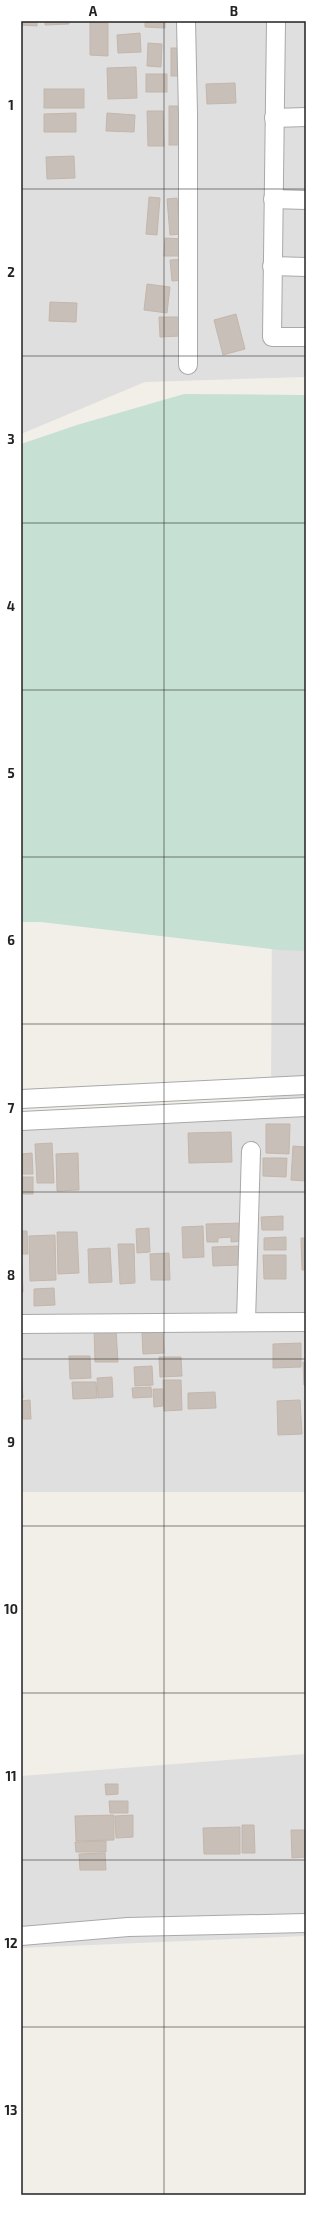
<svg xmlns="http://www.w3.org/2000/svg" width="327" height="2216" font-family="'Exo 2',sans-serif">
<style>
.residential{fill:#e0dfdf}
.wetland{fill:#c6e0d4}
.building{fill:#c7bfb8;stroke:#c4b6ab}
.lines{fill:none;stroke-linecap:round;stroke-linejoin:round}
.minor-casing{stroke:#a9a9a9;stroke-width:20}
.minor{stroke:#fff;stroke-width:18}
.grid{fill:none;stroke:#222;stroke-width:1;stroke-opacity:0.55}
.neatline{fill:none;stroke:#222;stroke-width:1.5}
.grid-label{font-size:13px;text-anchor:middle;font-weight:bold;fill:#222}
</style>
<rect width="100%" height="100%" fill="#f2efe9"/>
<g class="residential">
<path d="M21,21H306V377L145,382L21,434Z"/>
<path d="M272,904H306V1492H21V1116L271,1098Z"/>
<path d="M306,1754V1936L21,1948V1776Z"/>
</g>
<path class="wetland" d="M184,394L306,395V951L280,950L41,922H21V444L77,425Z"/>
<g class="building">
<path d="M21,21H37V26L21,25Z"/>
<path d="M45,21H69V24L45,25Z"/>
<path d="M145,21H165V28L145,27Z"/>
<path d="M90,22L108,23V56L90,55Z"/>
<path d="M140,33L141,52L118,53L117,35Z"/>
<path d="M148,43L162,44L161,67L147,66Z"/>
<rect x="171" y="48" width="10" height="28"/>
<path d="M136,67L137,98L108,99L107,68Z"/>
<rect x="146" y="74" width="21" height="18"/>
<path d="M235,83L236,103L207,104L206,84Z"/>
<rect x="44" y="89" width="40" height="19"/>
<rect x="169" y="106" width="10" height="39"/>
<path d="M147,111H163L164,146H148Z"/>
<path d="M76,113V132H44V114Z"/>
<path d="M107,113L135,115L134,132L106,131Z"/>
<path d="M74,156L75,178L47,179L46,157Z"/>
<path d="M149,197L160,198L157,235L146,234Z"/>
<path d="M177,198L180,234L170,235L167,199Z"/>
<path d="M165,238L184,239V256H164Z"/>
<path d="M186,259L187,280L172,281L170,260Z"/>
<path d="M147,284L170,287L167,313L144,310Z"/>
<path d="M50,302L77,303L76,322L49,321Z"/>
<path d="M236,314L245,349L223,355L214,320Z"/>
<path d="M159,317H180V336L160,337Z"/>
<path d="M266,1124H290L289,1154L266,1153Z"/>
<path d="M231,1132L232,1162L189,1163L188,1133Z"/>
<path d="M52,1143L54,1183H37L35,1144Z"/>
<path d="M293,1146L306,1147V1181L291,1180Z"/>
<path d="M32,1153L33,1174H21V1154Z"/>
<path d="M78,1153L79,1190L57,1191L56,1154Z"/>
<path d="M263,1158H287L286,1177L263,1176Z"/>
<rect x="21" y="1177" width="12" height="17"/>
<path d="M283,1216V1230H262L261,1217Z"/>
<path d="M243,1223L244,1241L231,1242V1237L218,1238V1242H207L206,1224Z"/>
<path d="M203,1226L204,1257L183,1258L182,1227Z"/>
<path d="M149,1228L150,1252L137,1253L136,1229Z"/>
<path d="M21,1231H27L28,1254H21Z"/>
<path d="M57,1232H77L79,1273L58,1274Z"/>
<path d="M55,1235L56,1280L30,1281L29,1236Z"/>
<path d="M286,1237V1250H264V1238Z"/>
<path d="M301,1238H306V1270H302Z"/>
<path d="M118,1244H134L135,1283L120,1284Z"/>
<path d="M240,1246V1265L213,1266L212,1247Z"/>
<path d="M110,1248L112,1282L89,1283L88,1249Z"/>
<path d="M169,1253L170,1280H151L150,1254Z"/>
<path d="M263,1255H286V1279H264Z"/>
<path d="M21,1265H22L23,1292H21Z"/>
<path d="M54,1288L55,1305L34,1306V1289Z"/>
<path d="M94,1329H116L118,1362H95Z"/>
<path d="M163,1332L164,1353L143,1354L142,1333Z"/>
<path d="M301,1343V1367L273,1368V1344Z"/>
<path d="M69,1356H90L91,1378L70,1379Z"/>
<path d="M159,1357H181L182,1376L160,1377Z"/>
<path d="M303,1362H306V1385H304Z"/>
<path d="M152,1366L153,1385L135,1386L134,1367Z"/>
<path d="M21,1370L23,1398H21Z"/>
<path d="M112,1377L113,1397L98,1398L97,1378Z"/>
<path d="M163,1380H181L182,1410L164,1411Z"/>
<path d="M72,1382H96L97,1398L73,1399Z"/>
<path d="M151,1387L152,1397L133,1398L132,1388Z"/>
<path d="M153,1389H163V1406L154,1407Z"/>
<path d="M215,1392L216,1408L188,1409V1393Z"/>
<path d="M30,1400L31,1419H21V1401Z"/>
<path d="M300,1400L302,1434L278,1435L277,1401Z"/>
<path d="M105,1784H118V1794L106,1795Z"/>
<path d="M109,1801H128V1813H110Z"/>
<path d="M114,1815V1840L76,1841L75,1816Z"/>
<path d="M133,1815V1837L116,1838L115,1816Z"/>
<path d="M242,1825H254L255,1853H242Z"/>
<path d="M240,1827V1854H204L203,1828Z"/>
<path d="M291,1830H306V1857L292,1858Z"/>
<path d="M106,1841V1852H76L75,1842Z"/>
<path d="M105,1853L106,1870H80L79,1854Z"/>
</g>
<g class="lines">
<defs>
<g id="minor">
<path d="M186,21L188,114V365"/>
<path d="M276,21L272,337H306"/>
<path d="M274,118L306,117"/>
<path d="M273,199L306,200"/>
<path d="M272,266L306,267"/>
<path d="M21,1099L306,1085"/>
<path d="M21,1121L306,1107"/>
<path d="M246,1321L251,1151"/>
<path d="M21,1324L306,1322"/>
<path d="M21,1936L128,1927L306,1923"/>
</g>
</defs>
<use href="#minor" class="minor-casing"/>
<use href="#minor" class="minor"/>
</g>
<path class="grid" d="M164,21V2195M21,189H306M21,356H306M21,523H306M21,690H306M21,857H306M21,1024H306M21,1192H306M21,1359H306M21,1526H306M21,1693H306M21,1860H306M21,2027H306"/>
<rect width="327" height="2216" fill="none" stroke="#ffffff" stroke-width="44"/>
<rect x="22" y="22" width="283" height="2172" class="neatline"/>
<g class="grid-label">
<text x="93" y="16">A</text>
<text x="234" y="16">B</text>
<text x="11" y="110">1</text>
<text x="11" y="277">2</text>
<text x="11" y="444">3</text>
<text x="11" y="611">4</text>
<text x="11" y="778">5</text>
<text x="11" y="945">6</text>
<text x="11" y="1113">7</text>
<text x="11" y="1280">8</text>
<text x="11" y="1447">9</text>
<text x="11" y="1614">10</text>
<text x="11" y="1781">11</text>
<text x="11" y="1948">12</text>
<text x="11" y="2115">13</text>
</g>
</svg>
